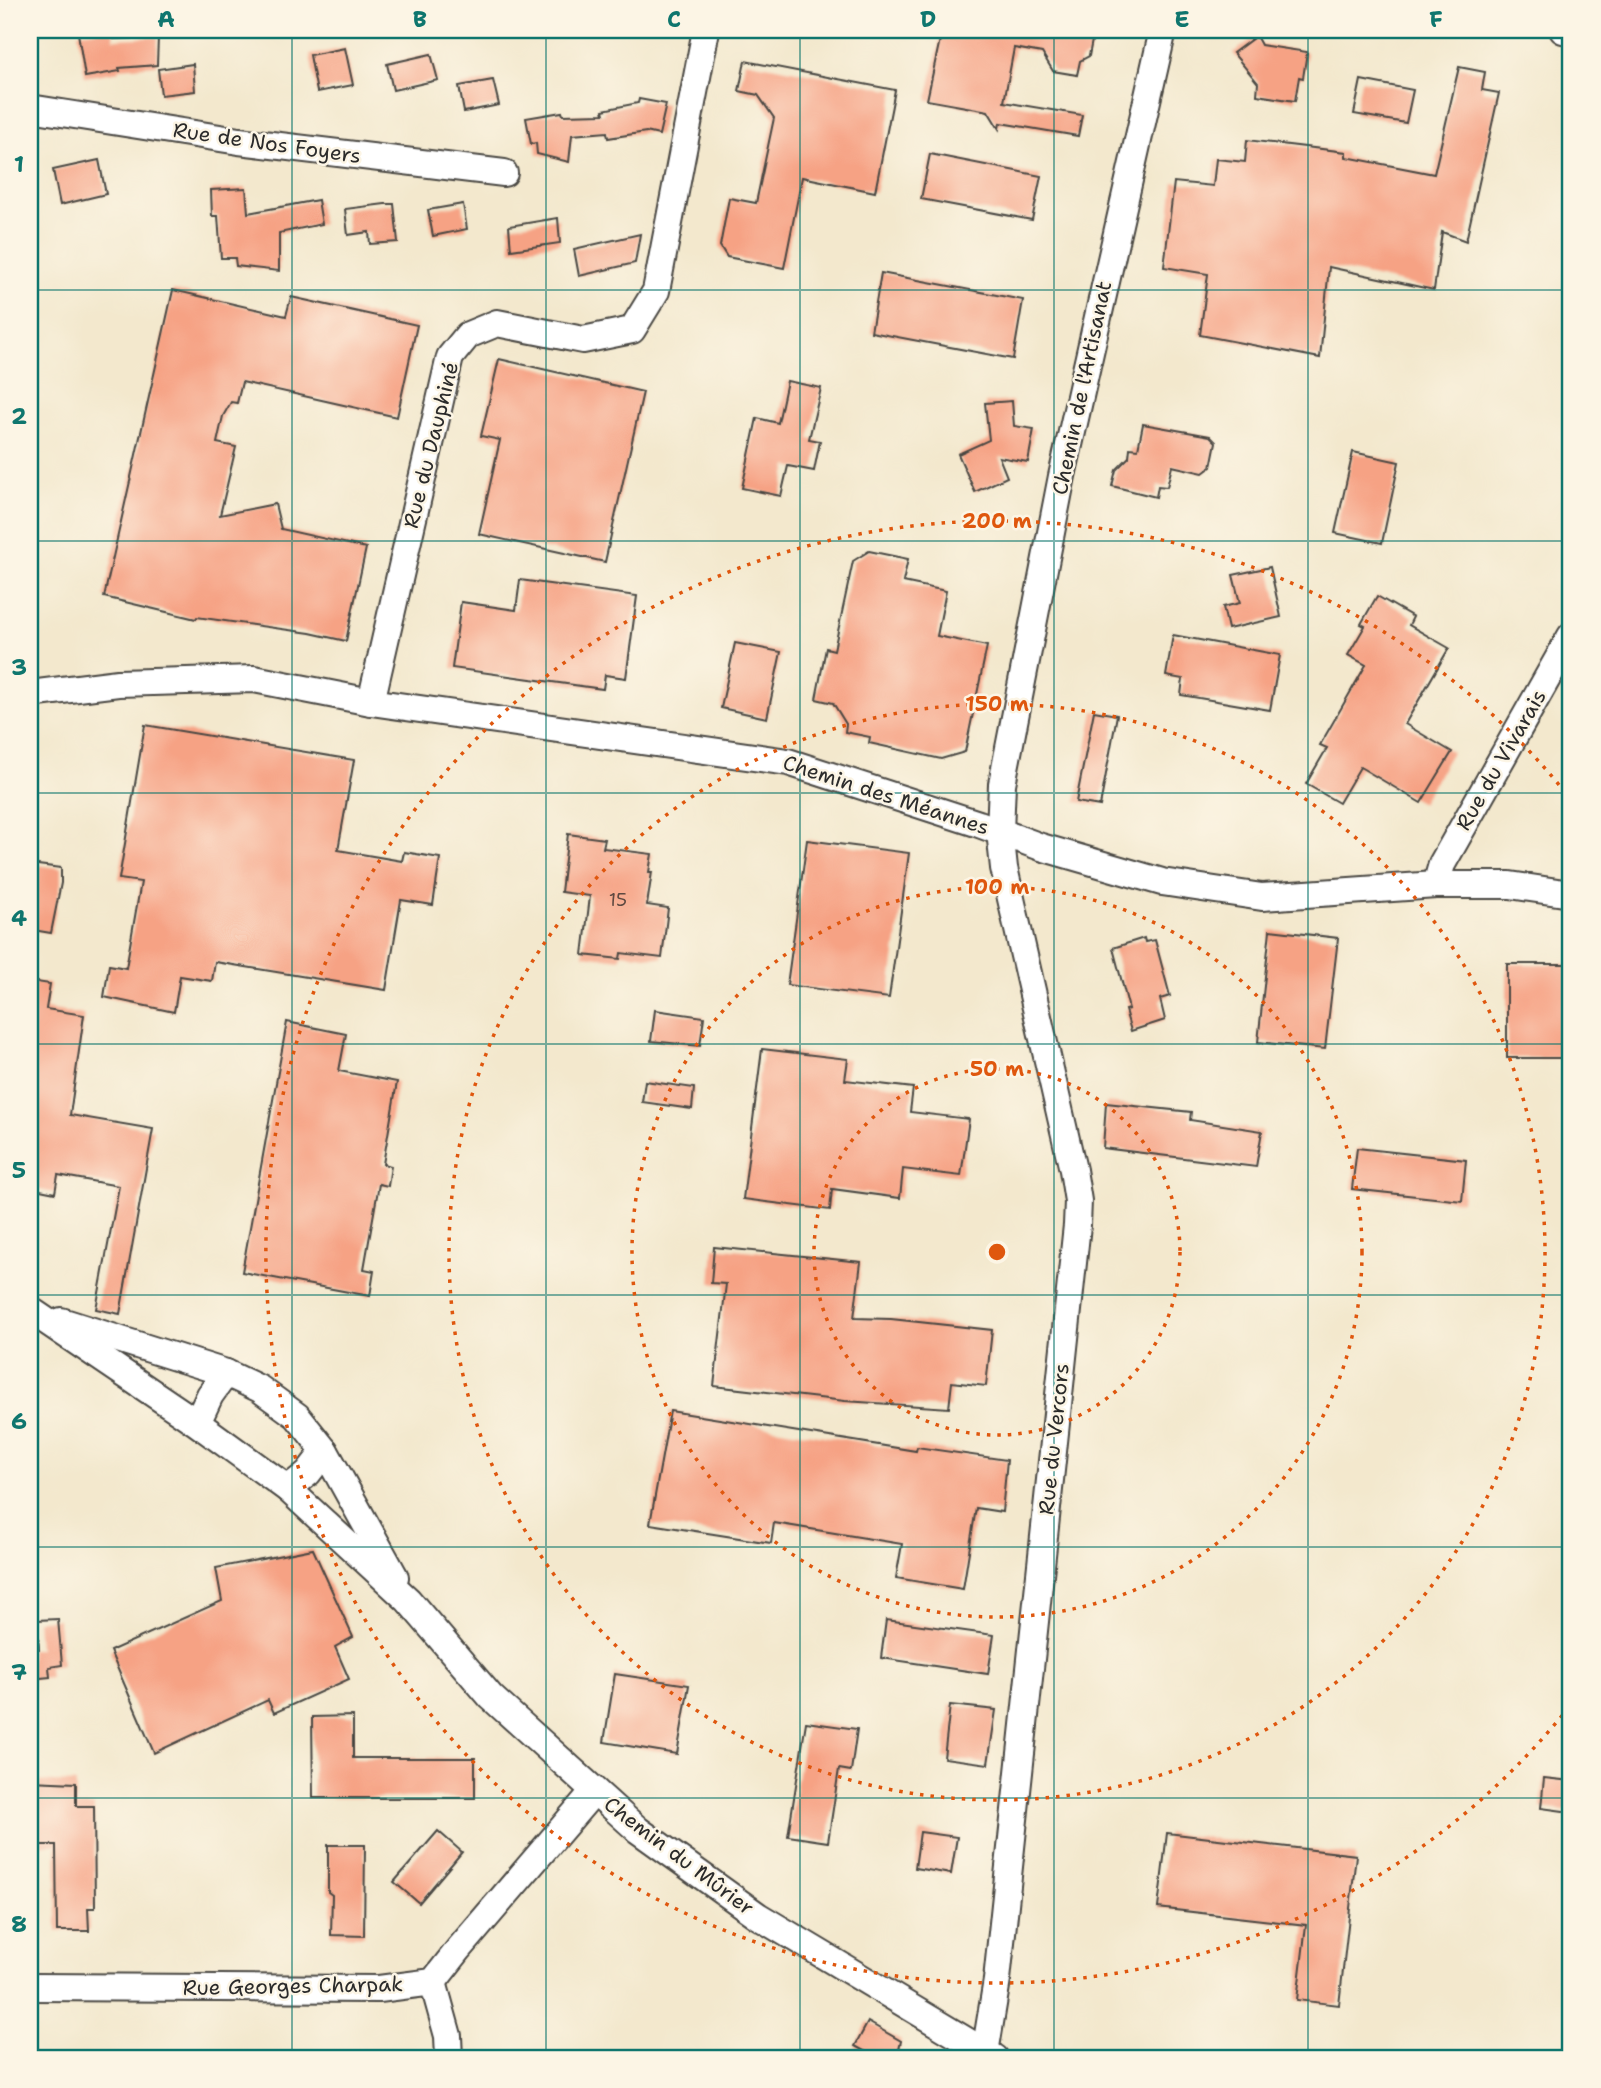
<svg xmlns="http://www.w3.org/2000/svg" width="1601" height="2088" font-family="'Shantell Sans',sans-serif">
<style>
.building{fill:#f6a284}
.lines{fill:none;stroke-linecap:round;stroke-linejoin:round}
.street-casing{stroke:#494743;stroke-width:30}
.street{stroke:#fff;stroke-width:26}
.grid{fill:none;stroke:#0f766e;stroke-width:2;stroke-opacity:0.55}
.ring{fill:none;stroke:#df570e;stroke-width:3.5;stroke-dasharray:3.5 7}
.labels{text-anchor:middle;stroke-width:5;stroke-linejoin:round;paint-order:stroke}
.number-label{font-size:18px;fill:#5e4941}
.street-label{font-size:21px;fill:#2b2b2b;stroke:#fcf5e5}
.centre{fill:#df570e;stroke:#fcf5e5;stroke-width:3.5}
.ring-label{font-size:21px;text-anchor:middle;font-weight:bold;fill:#df570e;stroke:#fcf5e5;stroke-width:5;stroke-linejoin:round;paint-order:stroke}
.neatline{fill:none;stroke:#0f766e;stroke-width:2.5}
.grid-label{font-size:23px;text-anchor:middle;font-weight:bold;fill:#0f766e}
</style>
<rect width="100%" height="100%" fill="#fcf5e5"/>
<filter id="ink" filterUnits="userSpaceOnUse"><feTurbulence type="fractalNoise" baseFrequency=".0143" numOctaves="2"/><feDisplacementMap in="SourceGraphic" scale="14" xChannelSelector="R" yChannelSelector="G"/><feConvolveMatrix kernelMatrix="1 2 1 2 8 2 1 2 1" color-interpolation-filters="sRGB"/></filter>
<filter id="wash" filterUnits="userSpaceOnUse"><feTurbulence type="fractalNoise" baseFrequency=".00686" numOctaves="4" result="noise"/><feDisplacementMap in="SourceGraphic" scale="28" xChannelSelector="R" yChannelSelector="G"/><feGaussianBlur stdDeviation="1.57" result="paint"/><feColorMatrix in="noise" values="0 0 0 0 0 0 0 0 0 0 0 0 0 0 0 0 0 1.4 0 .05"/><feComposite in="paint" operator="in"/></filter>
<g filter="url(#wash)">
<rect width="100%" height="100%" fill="#f3e8cd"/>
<g id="blocks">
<g class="building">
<path d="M101,30H113L114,39L158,37L157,65L119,68L120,71L85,77L78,33Z"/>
<path d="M942,30H1094L1089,56L1080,61L1077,75L1053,71L1042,53L1014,48L1004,102L1082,115L1078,136L1000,123L999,129L988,111L927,100Z"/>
<path d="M1256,36L1261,45L1307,52L1303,78L1299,77L1295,101L1257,95L1258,83L1233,53Z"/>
<path d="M345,48L353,85L317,92L310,55Z"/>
<path d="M431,54L438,80L393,90L387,64Z"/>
<path d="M745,61L895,90L875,192L802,177L784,268L727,257L720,246L729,198L756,203L774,118L758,95L739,91Z"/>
<path d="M193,64L195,91L161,95L158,69Z"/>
<path d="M1459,67L1485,72L1482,90L1499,93L1466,241L1442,232L1434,290L1329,267L1320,358L1200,335L1208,274L1164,267L1174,182L1213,186L1216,159L1245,162L1247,140L1346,152V157L1434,174Z"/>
<path d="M493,80L499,105L464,112L459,86Z"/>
<path d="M1361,80L1413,90L1406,123L1354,114Z"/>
<path d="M639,99L666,104L659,135L646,132L608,138L607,132L572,135L569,162L537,154L536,143L531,144L526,118L562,112L563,115L604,114L603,110L638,103Z"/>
<path d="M930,154L1041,176L1032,220L921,199Z"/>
<path d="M99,160L106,194L60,205L53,170Z"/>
<path d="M246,188L248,213L318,200L322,224L279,233V271L236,266L235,258H221L218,216H212L211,190Z"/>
<path d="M385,204H394L398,242L370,244L369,232L348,235L345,209Z"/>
<path d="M463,204L467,229L433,236L428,210Z"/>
<path d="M558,218L560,243L511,250L509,226Z"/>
<path d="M640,234L635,263L579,276L574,249Z"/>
<path d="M881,273L1023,300L1013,359L871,332Z"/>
<path d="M173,290L286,316L291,297L417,325L397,417L242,382L237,403L231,402L223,416L217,443L236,447L220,515L275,504L281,529L366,548L346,641L310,633L197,617L196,619L104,597Z"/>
<path d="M499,359L643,392L605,562L479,534L500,440L481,436Z"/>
<path d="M787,381L821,388L809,439L820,441L814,471L788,466L781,496L742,488L757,418L778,423Z"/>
<path d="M1012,401L1014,426L1034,429L1028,462L999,457L1007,477L975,492L958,454L989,440L985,403Z"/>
<path d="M1143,424L1210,436L1216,442L1211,467L1203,473L1172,466L1167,487L1158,486L1156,497L1112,486L1116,470L1129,457L1130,448L1138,449Z"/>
<path d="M1353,452L1399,462L1382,543L1335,533Z"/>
<path d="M869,551L908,559L903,582L946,591L937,636L987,646L965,752L941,759L869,743L870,737L845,732L846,724L833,703L816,699L826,648L834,650L853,561Z"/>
<path d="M1270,567L1281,617L1228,629L1223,607L1240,603L1233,575Z"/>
<path d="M520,580L637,596L626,678L605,675L603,689L452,668L461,602L516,610Z"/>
<path d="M1377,596L1413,617L1409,625L1449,648L1405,724L1452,752L1421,803L1360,767L1339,803L1306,784L1327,748L1320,745L1366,665L1348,655L1365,626L1361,624Z"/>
<path d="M1173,635L1280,655L1270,710L1181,695L1183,679L1166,676Z"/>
<path d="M735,643L781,652L767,718L721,708Z"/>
<path d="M1094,711L1117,715L1100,806L1076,802Z"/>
<path d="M145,725L354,760L338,850L402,861L404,852L440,858L433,905L401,900L386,990L215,962L212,981L180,976L174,1012L104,997L109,965L126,968L141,882L119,879Z"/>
<path d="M568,834L605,839L603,848L652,854L649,872H652L647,905L668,908L662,958L621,953L620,959L583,955L590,896L561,892Z"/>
<path d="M807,840L909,853L889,998L787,985Z"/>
<path d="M30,864L61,868V883L51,933L33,930L36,905L30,904Z"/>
<path d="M1270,930L1338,938L1325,1049L1258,1042Z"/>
<path d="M1144,938L1145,942L1155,940L1170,996L1160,999L1165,1020L1131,1031L1125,1010L1129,1009L1113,948Z"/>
<rect x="1507" y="964" width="64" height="94"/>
<path d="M30,981L50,984L46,1009L84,1015L70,1115L153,1129L120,1314L96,1309L119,1186L58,1175L55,1193L30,1188Z"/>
<path d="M655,1010L704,1017L700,1046L651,1041Z"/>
<path d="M287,1022L346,1034L339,1071L397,1082L383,1164L391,1166L388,1186L379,1184L364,1269L374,1271L370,1296L242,1272Z"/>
<path d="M762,1049L848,1059L845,1080L913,1088L910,1112L969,1119L961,1176L903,1169L900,1198L832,1189L830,1210L743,1199Z"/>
<path d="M645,1081L694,1088L692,1109L642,1102Z"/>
<path d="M1106,1103L1191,1112L1190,1120L1262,1131L1256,1167L1103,1148Z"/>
<path d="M1357,1148L1466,1160L1462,1201L1352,1189Z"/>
<path d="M714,1247L861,1262L854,1318L891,1319L992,1330L986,1386L952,1382L949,1408L845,1401L714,1386L726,1284L711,1283Z"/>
<path d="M670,1411L916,1451L917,1447L1007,1460L1002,1512L976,1508L963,1589L896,1578L902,1544L774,1523L771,1543L650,1524Z"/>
<path d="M313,1549L353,1637L335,1647L349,1679L274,1713L268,1700L154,1753L110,1651L222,1601L216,1568Z"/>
<path d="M58,1619L62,1665L49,1667L50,1677L30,1679V1649H39L37,1620Z"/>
<path d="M886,1620L994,1635L988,1674L881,1658Z"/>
<path d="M615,1674L689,1685L677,1754L604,1742Z"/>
<path d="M950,1705L996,1710L988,1764L944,1758Z"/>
<path d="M353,1716V1758H475V1798H313L312,1717Z"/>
<path d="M806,1722L857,1729L851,1771L839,1769L828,1842L788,1836Z"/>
<path d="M1544,1778L1571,1781V1812L1541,1808Z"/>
<path d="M30,1781L76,1783V1806H94L95,1908H88L89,1931H57L56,1845H30Z"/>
<path d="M438,1831L462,1852L419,1903L394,1882Z"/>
<path d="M920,1832L957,1837L951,1874L915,1868Z"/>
<path d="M1167,1833L1356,1855L1339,2005L1297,2000L1306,1925L1158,1908Z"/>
<path d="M328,1845H365L364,1936L331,1935L332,1895L328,1892Z"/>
<path d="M868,2022L901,2041L897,2058H877L855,2046Z"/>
</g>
</g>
</g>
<g filter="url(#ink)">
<use href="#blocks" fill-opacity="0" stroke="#494743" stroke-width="2"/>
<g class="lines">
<defs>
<g id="street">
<path d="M1563,30L1571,31"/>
<path d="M30,108L239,141L504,173"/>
<path d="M30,694L118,683L254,679L371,702L788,762L979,824L1041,847L1162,882L1262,897L1436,885H1510L1571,894"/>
<path d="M371,702L450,357L468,335L497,323L583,340L632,330L656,291L706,30"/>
<path d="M1436,885L1442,864L1571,636"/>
<path d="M33,1312L197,1423L288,1489L308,1473L325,1451L297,1416L260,1389L226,1373L210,1395L197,1423"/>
<path d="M61,1321L226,1373"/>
<path d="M325,1451L395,1577"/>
<path d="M288,1489L408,1600L491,1697L638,1830L758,1916L995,2058"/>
<path d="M433,1982L448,2036L449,2058"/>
<path d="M30,1987L379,1989L433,1982L459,1949L594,1791"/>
<path d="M985,2053L997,1980L1077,1225L1078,1201L1073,1170L1004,868L1000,831L1002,784L1062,476L1163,30"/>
</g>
</defs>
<use href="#street" class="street-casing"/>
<use href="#street" class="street"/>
</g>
</g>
<path class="grid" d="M292,30V2058M546,30V2058M800,30V2058M1054,30V2058M1308,30V2058M30,290H1571M30,541H1571M30,793H1571M30,1044H1571M30,1295H1571M30,1547H1571M30,1798H1571"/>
<g class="ring">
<circle cx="997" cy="1252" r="183"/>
<circle cx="997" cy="1252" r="365"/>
<circle cx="997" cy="1252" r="548"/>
<path d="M1569 1707A731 731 0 1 1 1569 797"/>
</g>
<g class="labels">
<g class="number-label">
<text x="618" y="906">15</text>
</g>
<g class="street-label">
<text transform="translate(267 143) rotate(8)" y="7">Rue de Nos Foyers</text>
<text transform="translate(1082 388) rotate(-78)" y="7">Chemin de l'Artisanat</text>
<text transform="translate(431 445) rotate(-76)" y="7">Rue du Dauphiné</text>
<text transform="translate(1501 760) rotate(-60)" y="7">Rue du Vivarais</text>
<text transform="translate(886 795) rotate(18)" y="7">Chemin des Méannes</text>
<text transform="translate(1054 1439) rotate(-84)" y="7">Rue du Vercors</text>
<text transform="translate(679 1856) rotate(37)" y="7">Chemin du Mûrier</text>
<text transform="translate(293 1986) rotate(-1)" y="7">Rue Georges Charpak</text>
</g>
</g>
<circle cx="997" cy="1252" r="10" class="centre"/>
<g class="ring-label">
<text x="997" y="528">200 m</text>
<text x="997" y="711">150 m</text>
<text x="997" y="894">100 m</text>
<text x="997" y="1076">50 m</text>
</g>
<rect width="1601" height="2088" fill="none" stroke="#fcf5e5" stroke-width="77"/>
<rect x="38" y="38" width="1524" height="2012" class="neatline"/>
<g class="grid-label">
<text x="166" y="27">A</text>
<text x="420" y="27">B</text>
<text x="674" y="27">C</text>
<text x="928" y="27">D</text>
<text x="1182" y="27">E</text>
<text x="1436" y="27">F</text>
<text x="19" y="172">1</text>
<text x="19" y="424">2</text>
<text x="19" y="675">3</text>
<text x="19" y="926">4</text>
<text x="19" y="1178">5</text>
<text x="19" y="1429">6</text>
<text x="19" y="1680">7</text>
<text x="19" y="1932">8</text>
</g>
</svg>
